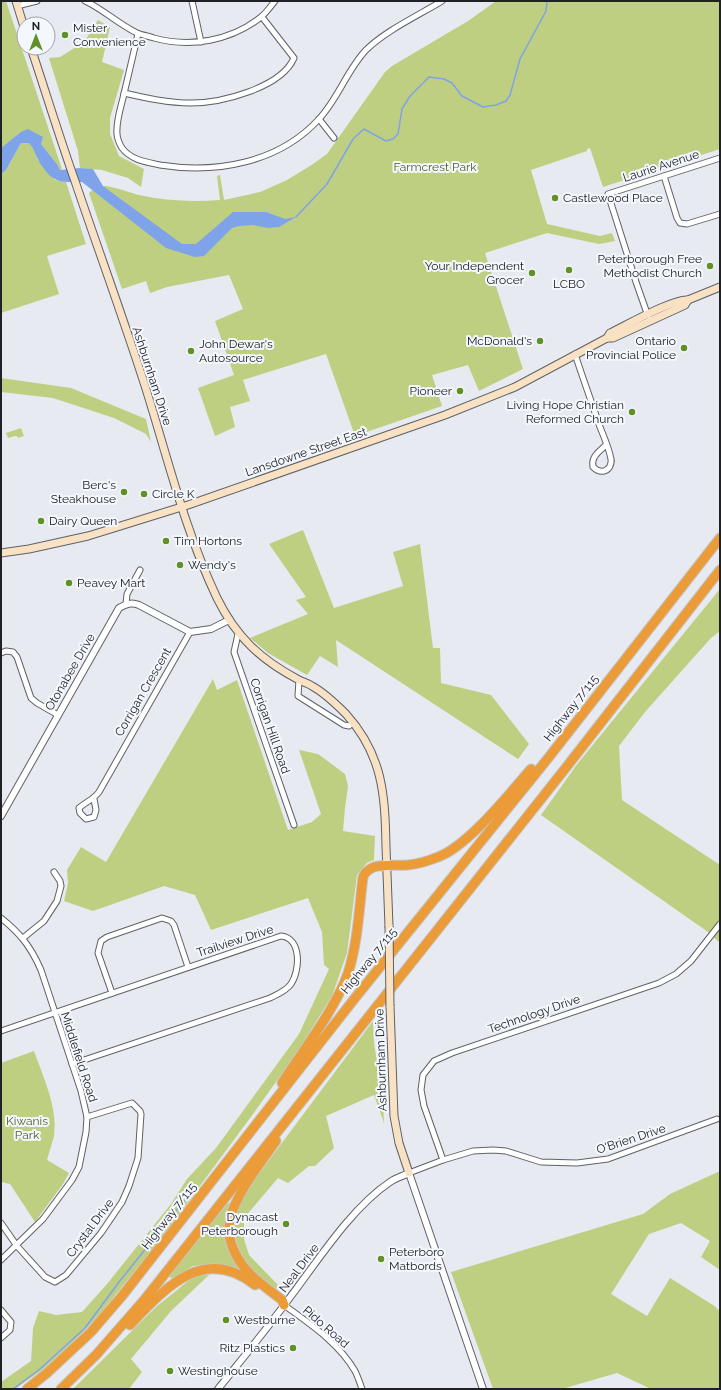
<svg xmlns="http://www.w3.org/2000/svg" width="721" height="1390" font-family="Raleway,sans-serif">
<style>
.green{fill:#bfcf82}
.water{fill:#7fa3e9}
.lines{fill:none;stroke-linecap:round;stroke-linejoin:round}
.stream{stroke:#7fa3e9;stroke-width:1.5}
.minor-casing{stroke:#5e6167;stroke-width:7}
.tertiary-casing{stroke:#5e6167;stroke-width:8}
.secondary-casing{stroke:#5e6167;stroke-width:9}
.motorway-casing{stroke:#c5c5c6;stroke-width:11}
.minor{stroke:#fff;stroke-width:5}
.tertiary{stroke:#fff;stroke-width:6}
.secondary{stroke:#f9e1c4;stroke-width:7}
.motorway{stroke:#eb9c39;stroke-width:9}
.secondary-bridge-casing{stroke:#5e6167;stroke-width:9;stroke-linecap:butt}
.secondary-bridge{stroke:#f9e1c4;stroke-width:7}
.poi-dot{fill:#619126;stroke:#f4f8fe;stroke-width:1.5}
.labels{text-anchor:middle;stroke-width:4;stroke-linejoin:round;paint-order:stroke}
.poi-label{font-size:12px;fill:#202124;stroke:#f4f8fe;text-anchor:start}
.street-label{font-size:12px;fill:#202124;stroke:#f4f8fe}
.park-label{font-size:12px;fill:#535e22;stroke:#f4f8fe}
</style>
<rect width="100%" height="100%" fill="#e7eaf1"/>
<g class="green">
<path d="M1,1H6L62,169L60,170L57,164L41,144L12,140L1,148Z"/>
<path d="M496,1H720V149L603,187L590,148L587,149V151L531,170L547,224L600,236L612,233L615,241L599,244L547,233L485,253L523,369L479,391L468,365L432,375L442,406L355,436L326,354L243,380L250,401L230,407L235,427L215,436L198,388L234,375L215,321L243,309L229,275L167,287L150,293L146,281L122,289L89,193C92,190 99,186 103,186C109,185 132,193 139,195C166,201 192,202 220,200L217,176L220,175L224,200L260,192L287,180L310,166L327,154L385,72L392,66L468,21Z"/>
<path d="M98,20L110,27L102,62L124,70L110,118V134L119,156L144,169L141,187L128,178L102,170L80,168L78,151L49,58L60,57L84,42Z"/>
<path d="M21,143H29L35,150L38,160L55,180L66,182L86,244L47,256L59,294L1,313V174L6,170Z"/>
<path d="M1,378L71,388L146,419L151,442L146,434L114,418L53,398L1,392Z"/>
<path d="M21,428L24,436L18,438L17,436H15L8,438L6,433Z"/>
<path d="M303,530L334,608L403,586L393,552L420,544L433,648H440L441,683L491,695L529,744L518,759L336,640L338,667L320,656L307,675L268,653L250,638L308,614L296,600L306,597L269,544Z"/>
<path d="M720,589V631L711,638L645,712L619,746L622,800L720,865V943L708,932L541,815L578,763Z"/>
<path d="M213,679L217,690L237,680L288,830L312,822L321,814L299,750L318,754L345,774L348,786L345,808L343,831L375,836L374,860L367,863L357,875L347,953L332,996L296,1054L253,1114L160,1240L95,1320L69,1346L42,1370L15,1389H1V1382L31,1361L33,1328L39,1311L56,1315L82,1312L107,1284L171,1204L187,1179L216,1148L299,1034L329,969L324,965L322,932L308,898L211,930L195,895L164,886L93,911L64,901L68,883L67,870L81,847L106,862Z"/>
<path d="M373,1021L374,1043L383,1099L384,1123L374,1095L326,1116L334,1148L315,1166H309L288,1183L278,1178L244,1218V1239L249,1255L278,1285L276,1290C257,1275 238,1259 235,1234C235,1230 234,1226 235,1222C237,1209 244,1198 249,1187Z"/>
<path d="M34,1051C43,1077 58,1107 54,1136C52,1144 49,1152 47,1160L69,1173L63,1184L35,1222L10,1184L1,1182V1063Z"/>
<path d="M720,1171V1270L701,1257L710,1241L681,1223L649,1234L611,1294L647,1316L670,1278L716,1307L718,1310L720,1308V1389H651L617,1373L562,1389H493L451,1272L643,1214L670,1194Z"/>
<path d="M231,1202L227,1230L243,1268L241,1272L213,1264L193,1266L172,1279L168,1275L227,1204Z"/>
<path d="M210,1274L171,1311L131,1359L142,1372L129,1389H73L156,1307L193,1277Z"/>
</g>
<path class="water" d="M28,129L43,137L41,144L57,164L60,170L80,168L93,169L103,186L182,244H196L233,212H266L285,219L296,217L279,227L268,228L253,225L239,226L232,228L204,256L195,257L166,248L82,182C66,182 55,184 45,170C43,167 39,163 38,159C34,152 35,150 29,143H21L6,170L1,174V148L21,132Z"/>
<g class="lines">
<g class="stream">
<path d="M296,217L327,184L353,139L364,129L386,141L393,139L398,134L402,109L410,96L429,77L444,79L452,83L462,96L483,107L496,105L506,101L510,95L520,59L546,11L547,1"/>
<path d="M13,1389L40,1369L85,1328L119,1282L187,1197"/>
</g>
<defs>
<g id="minor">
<path d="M85,1C103,9 118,24 137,33C142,35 148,36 154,38C190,48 231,41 261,17C266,13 271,6 275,1"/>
<path d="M192,1L201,42"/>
<path d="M17,6L37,1"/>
<path d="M138,34C133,55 128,77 123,98C120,110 116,122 117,134C117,138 120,145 122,148C131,160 146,162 160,165C216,174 279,163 319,119C338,99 347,70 366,50C385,31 419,15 442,1"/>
<path d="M124,93C146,98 168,103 191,103C221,103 281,88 294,58L262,17"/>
<path d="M319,119L334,138"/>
<path d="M664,176L677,218L680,223L687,224L720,214"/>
<path d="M648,316L636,282L608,194L720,158"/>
<path d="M575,354C583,379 592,403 600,427C604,437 609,448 611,459C612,464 609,470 604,471C599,472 596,470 593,467C591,456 599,452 606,445"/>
<path d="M126,604L127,594L140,570"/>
<path d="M238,634L234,652L294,825"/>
<path d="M1,653L6,651L13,652L17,657L31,698L37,703L58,715"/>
<path d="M299,680L298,696L344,725L349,726L353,722"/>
<path d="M94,799L96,810L94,817L86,819L80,813L79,808C87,801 93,800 99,792L190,632"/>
<path d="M1,918C20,933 31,947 41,970L81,1091L87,1117L86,1132L79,1167L72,1180L43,1219L1,1260"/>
<path d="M23,938L44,921L57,901L61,886L60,881L54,872"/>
<path d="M112,993L98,953L101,941L107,937L162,918L171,921L174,925L188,967"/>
<path d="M1,1031L281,936C302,938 300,971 291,984C286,991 278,994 270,998L72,1064"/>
<path d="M443,1160L424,1106L421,1090L423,1075L434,1061L452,1053L659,983L676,974L691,961L720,924"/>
<path d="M409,1173L443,1160L473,1151L493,1150L506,1151L541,1162L577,1163L608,1159L717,1119"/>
<path d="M1,1223L17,1246L45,1277L55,1282L66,1275L101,1233L122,1202L129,1186L138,1158L141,1114L140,1111L132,1103L87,1117"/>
<path d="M284,1305C310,1324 339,1343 355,1371C358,1377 360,1383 362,1389"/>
<path d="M1,1310L11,1322L10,1330L1,1338"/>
</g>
<g id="tertiary">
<path d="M1,816L119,608C126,604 131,602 139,605L190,632L211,629L229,620"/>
<path d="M218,1389C242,1359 266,1330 288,1300C317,1262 351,1208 390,1182C396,1178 403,1176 409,1173L483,1389"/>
</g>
<g id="secondary">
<path d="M16,1L24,27"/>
<path d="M31,48C46,93 60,139 76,184C99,252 124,320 146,389C168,459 185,531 217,598C236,637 261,660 299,680C303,682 308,683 312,686C325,693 336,704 346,714C383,755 385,795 386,847C387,873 388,899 389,926"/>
<path d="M607,338L610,333C625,326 674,298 688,300L720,287"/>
<path d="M1,553L29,549L88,536L114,528L188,505L445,415L515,387L607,338H613L685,305L688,300"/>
<path d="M390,1006L394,1116L399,1143L409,1173"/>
</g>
<g id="motorway">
<path d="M282,1083C303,1050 335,1010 348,973C358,942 359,909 363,877C365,872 369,869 374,867C385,864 397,866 408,865C418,864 428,861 438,857C468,846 509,794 531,769"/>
<path d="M276,1141C261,1162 235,1195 230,1220C226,1241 237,1261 251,1275C260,1284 272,1292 282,1300L284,1305"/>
<path d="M130,1325C165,1288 204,1244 255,1285"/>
<path d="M27,1389L47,1373L91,1332L122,1296L355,998L549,757L720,538"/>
<path d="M61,1389L96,1355L145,1299L568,765L720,570"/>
</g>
</defs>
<use href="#minor" class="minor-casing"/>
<use href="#tertiary" class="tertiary-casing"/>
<use href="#secondary" class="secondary-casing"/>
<use href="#motorway" class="motorway-casing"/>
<use href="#minor" class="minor"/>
<use href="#tertiary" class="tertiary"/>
<use href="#secondary" class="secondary"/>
<use href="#motorway" class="motorway"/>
<defs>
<path id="secondary-bridge" d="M389,926L390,1006"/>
</defs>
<use href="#secondary-bridge" class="secondary-bridge-casing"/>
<use href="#secondary-bridge" class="secondary-bridge"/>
</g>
<g class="poi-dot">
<circle cx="65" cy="35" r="4"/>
<circle cx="555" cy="198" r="4"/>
<circle cx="710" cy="266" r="4"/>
<circle cx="569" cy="270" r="4"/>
<circle cx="532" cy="273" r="4"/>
<circle cx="540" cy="341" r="4"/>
<circle cx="684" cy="348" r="4"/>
<circle cx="191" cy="351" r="4"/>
<circle cx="460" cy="391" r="4"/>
<circle cx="632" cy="412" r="4"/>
<circle cx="124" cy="492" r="4"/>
<circle cx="144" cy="494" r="4"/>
<circle cx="41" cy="521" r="4"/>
<circle cx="166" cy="541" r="4"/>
<circle cx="180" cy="565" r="4"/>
<circle cx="69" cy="583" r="4"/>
<circle cx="286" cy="1224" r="4"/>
<circle cx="381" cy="1259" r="4"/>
<circle cx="226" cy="1320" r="4"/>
<circle cx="293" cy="1348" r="4"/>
<circle cx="170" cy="1371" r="4"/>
</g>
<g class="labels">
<g class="poi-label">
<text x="73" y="32">Mister<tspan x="73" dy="14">Convenience</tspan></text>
<text x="563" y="202">Castlewood Place</text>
<text x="702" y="263" text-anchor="end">Peterborough Free<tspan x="702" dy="14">Methodist Church</tspan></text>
<text x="524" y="270" text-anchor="end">Your Independent<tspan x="524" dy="14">Grocer</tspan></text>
<text x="569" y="288" text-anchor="middle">LCBO</text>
<text x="532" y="345" text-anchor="end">McDonald's</text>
<text x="676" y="345" text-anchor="end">Ontario<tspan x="676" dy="14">Provincial Police</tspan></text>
<text x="199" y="348">John Dewar's<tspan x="199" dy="14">Autosource</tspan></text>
<text x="452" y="395" text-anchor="end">Pioneer</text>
<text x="624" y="409" text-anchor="end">Living Hope Christian<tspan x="624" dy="14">Reformed Church</tspan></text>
<text x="116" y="489" text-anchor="end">Berc's<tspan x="116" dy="14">Steakhouse</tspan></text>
<text x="152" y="498">Circle K</text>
<text x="49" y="525">Dairy Queen</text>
<text x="174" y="545">Tim Hortons</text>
<text x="188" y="569">Wendy's</text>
<text x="77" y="587">Peavey Mart</text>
<text x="278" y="1221" text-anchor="end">Dynacast<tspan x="278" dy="14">Peterborough</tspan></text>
<text x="389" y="1256">Peterboro<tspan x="389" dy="14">Matbords</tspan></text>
<text x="234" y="1324">Westburne</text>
<text x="285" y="1352" text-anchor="end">Ritz Plastics</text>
<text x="178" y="1375">Westinghouse</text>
</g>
<g class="street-label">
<text transform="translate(661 166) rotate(-18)" y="4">Laurie Avenue</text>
<text transform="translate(152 376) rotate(72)" y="4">Ashburnham Drive</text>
<text transform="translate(306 452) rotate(-19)" y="4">Lansdowne Street East</text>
<text transform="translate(70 672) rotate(-60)" y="4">Otonabee Drive</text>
<text transform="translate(143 692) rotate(-60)" y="4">Corrigan Crescent</text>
<text transform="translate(571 708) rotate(-52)" y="4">Highway 7/115</text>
<text transform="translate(270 726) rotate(71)" y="4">Corrigan Hill Road</text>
<text transform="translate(235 941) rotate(-18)" y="4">Trailview Drive</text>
<text transform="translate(369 961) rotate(-51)" y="4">Highway 7/115</text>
<text transform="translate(534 1014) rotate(-19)" y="4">Technology Drive</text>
<text transform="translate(79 1057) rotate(72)" y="4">Middlefield Road</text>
<text transform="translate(381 1060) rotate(-92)" y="4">Ashburnham Drive</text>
<text transform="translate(631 1139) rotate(-18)" y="4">O'Brien Drive</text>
<text transform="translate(169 1216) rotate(-52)" y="4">Highway 7/115</text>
<text transform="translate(90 1228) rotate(-53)" y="4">Crystal Drive</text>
<text transform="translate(299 1268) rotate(-53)" y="4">Neal Drive</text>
<text transform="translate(326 1327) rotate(41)" y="4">Pido Road</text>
</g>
<g class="park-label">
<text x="435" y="171">Farmcrest Park</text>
<text x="27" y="1125">Kiwanis<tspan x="27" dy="14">Park</tspan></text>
</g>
</g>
<rect width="721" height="1390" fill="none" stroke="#202124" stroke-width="4"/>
<g transform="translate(36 36)"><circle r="19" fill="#f4f8fe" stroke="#9fa2a7"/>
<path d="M0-3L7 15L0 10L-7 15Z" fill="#619126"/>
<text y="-6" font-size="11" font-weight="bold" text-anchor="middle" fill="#202124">N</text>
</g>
</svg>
